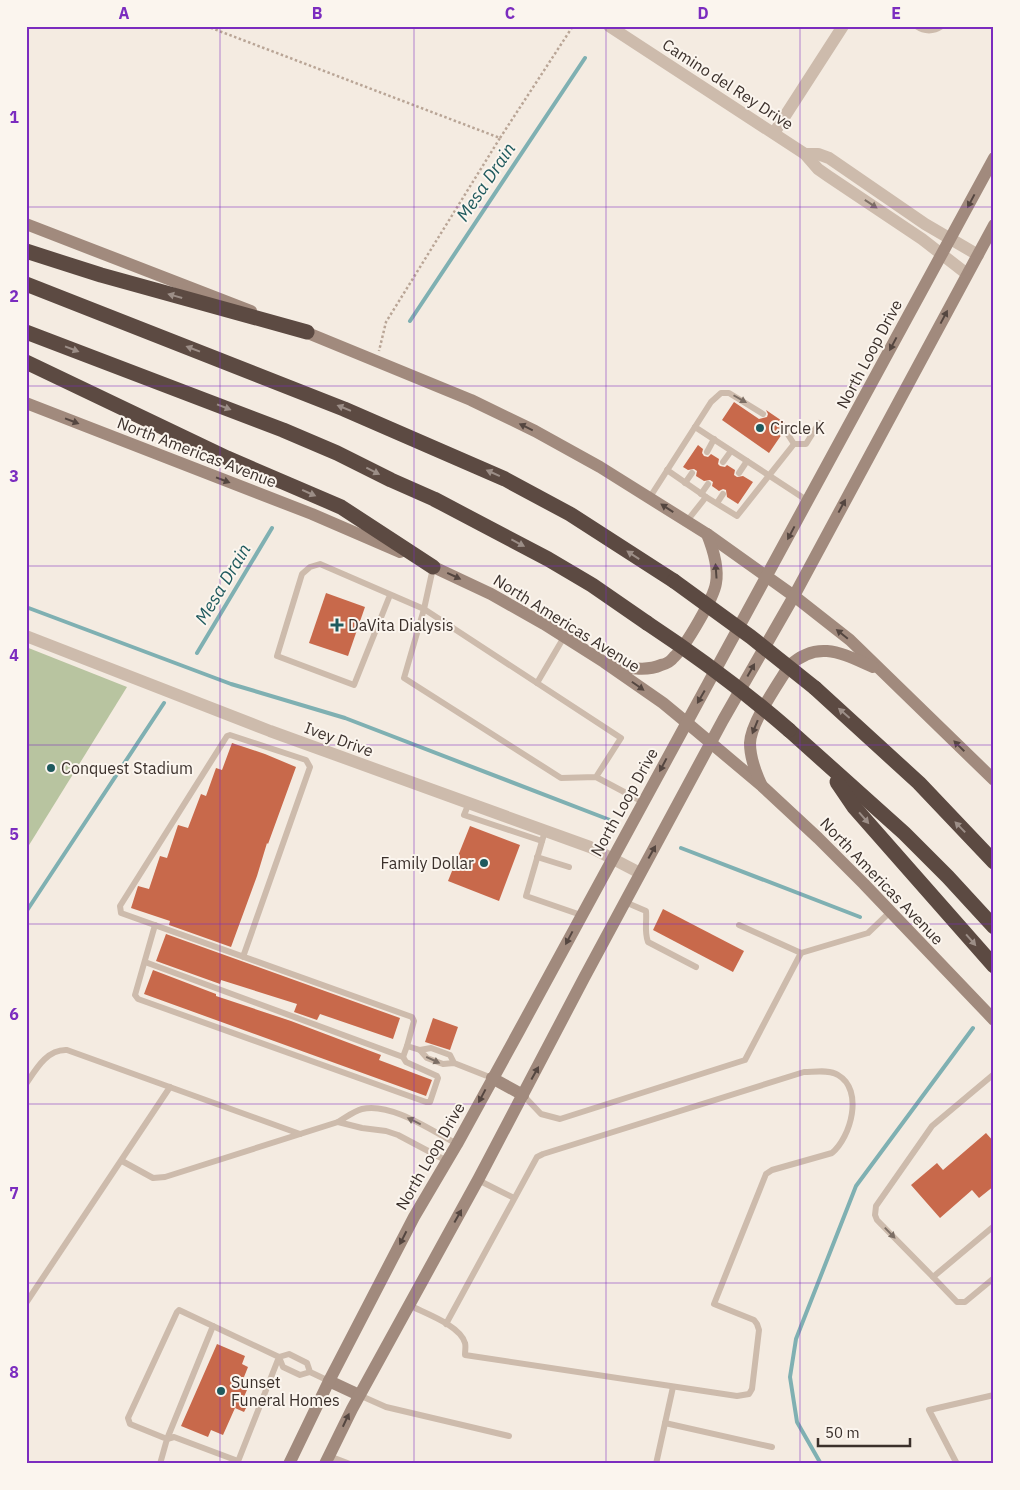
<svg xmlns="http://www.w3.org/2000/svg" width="1020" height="1490" font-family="'IBM Plex Sans',sans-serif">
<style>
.grass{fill:#b8c4a0}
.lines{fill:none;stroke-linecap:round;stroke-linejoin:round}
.stream{stroke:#7fb0b2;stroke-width:4}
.building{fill:#c8694b}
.path{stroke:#b9a596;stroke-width:2.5;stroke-dasharray:2.5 2.5;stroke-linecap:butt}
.lane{stroke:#cdbbac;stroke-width:6}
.street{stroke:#cdbbac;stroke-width:12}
.secondary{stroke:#a18a7d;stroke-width:12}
.highway{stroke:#5c4a42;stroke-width:15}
.highway-bridge{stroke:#5c4a42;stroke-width:15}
.oneway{fill:#544640}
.oneway2{fill:#7d6f65}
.oneway3{fill:#9c8e87}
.grid{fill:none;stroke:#7b2cbf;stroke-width:1;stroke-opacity:0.55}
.poi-dot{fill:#1f5a5e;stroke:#fbf5ee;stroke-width:2}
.labels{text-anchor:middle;stroke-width:4;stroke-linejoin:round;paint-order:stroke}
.street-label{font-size:16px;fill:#3b302b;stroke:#fbf5ee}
.poi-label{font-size:16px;fill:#3b302b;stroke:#fbf5ee;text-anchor:start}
.water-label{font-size:18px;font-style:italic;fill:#1f5a5e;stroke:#fbf5ee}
.neatline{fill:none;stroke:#7b2cbf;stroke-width:2}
.grid-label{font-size:16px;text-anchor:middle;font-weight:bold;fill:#7b2cbf}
</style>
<rect width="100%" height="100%" fill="#f4ebe1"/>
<path class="grass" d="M26,647L127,687L26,850Z"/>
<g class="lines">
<g class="stream">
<path d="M410,321L585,58"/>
<path d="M26,607L231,684L345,718L610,820"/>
<path d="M197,653L272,528"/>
<path d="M681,848L860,917"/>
<path d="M26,912L164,703"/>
<path d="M821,1464L797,1422L790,1377L796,1339L856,1186L973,1028"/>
</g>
</g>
<g class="building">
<path d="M734,402L759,419L767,417L768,414L766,410L788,425L781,427L782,434L769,453L722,420Z"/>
<path d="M698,445L703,449L702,453L704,456L708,457L711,454L719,459L718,464L720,466L725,467L727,465L735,470L734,475L737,477L743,476L753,482L738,504L727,497L726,490L723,489L719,491L712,486L713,482L710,480L704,481L696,476L697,471L694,469L688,470L683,467Z"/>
<path d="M326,593L365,607L348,656L309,643Z"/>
<path d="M232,743L265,754L296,767L268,844L267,843L257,876L231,947L169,925L170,921L131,908L138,886L149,889L160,856L167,858L178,825L188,828L201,794L206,796L216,768L222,770Z"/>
<path d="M470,826L520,845L499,901L448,881Z"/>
<path d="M663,909L744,951L733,972L653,930Z"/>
<path d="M166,934L400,1018L393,1039L320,1014L317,1020L294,1012L297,1004L221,980L220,984L156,961Z"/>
<path d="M153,970L216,994V996L291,1021L381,1055L379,1060L432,1080L426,1096L144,994Z"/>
<path d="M433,1018L458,1027L450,1050L425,1042Z"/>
<path d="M986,1133L994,1142V1186L979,1198L972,1190L940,1218L911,1185L937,1163L943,1170Z"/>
<path d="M217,1344L245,1356L242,1364L248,1367L242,1382L249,1385L244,1397L250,1400L244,1412L235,1408L223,1435L211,1430L208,1437L181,1426Z"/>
</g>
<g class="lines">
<g class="path">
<path d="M206,26L500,138L386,322L379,351"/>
<path d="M500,138L573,26"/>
</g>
<g class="lane">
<path d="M916,26C925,32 933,32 942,26"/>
<path d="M695,427L808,501"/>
<path d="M785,430L794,444"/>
<path d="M794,444H806L819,423"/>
<path d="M707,452L714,439"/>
<path d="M723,462L731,451"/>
<path d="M667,470L706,497"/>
<path d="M739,473L747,461"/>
<path d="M685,483L692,473"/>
<path d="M701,494L708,484"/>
<path d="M650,497L711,402L721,393H729L763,414"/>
<path d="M717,503L723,494"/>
<path d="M687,521L706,497L737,516L794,444"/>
<path d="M390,595L354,685L277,656L302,574L310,567L320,564L424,609L433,568"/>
<path d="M537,683L564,637"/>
<path d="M596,777L561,778L404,678L424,609L621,738L596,777L643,802"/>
<path d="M469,803L464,815L542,841"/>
<path d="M545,831L526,896L581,915"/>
<path d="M537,857L569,867"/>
<path d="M625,902L646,911C647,922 644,932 648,942L696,967"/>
<path d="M155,925L135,995L138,999L426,1102H430L438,1078L437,1076L406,1062L403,1057"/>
<path d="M739,925L801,953L868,933L890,912"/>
<path d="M243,957L310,767L306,760L230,735L227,736L120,906L121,913L412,1017L414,1021L407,1046L420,1050"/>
<path d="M145,962L403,1057L407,1046"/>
<path d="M454,1063L450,1055L431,1048L420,1050L427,1058L443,1064L454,1063L492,1078"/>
<path d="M994,1074L932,1126L876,1206L875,1215L877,1220L933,1277L994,1226"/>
<path d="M26,1084C36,1069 47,1049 67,1050L300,1134"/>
<path d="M523,1095L541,1114L560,1119L745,1060L801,953"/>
<path d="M122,1161L153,1178L165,1177L338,1122"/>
<path d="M447,1161L398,1135L386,1131L362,1128L338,1122C345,1118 354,1111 362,1109C391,1102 432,1131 457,1144"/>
<path d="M478,1180L514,1198"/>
<path d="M933,1277L957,1302H965L994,1278"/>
<path d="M26,1303L170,1087"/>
<path d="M409,1305C424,1313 460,1325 465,1343C466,1346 465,1351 465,1355L737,1396L749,1394L752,1389L759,1330L757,1324L754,1320L714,1304L766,1174L772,1170L832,1153C851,1137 864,1090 838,1075C829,1069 814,1072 804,1072L543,1154L537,1157L446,1324"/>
<path d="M310,1372L307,1363L289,1354L279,1357L283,1367L300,1375L310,1372L329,1381"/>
<path d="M359,1395L386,1407L509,1436"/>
<path d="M665,1423L772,1447"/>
<path d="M167,1439L213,1326"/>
<path d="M167,1439L174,1437L238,1461"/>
<path d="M329,1456L350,1464"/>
<path d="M160,1464L167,1439L130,1424L128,1418L177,1312L179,1310L279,1357L237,1464"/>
<path d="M656,1464L673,1387"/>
<path d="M957,1464L929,1410L994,1395"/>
</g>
<g class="street">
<path d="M609,26L805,154L818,169L828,176L922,239L967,274"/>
<path d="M774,133L843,26"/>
<path d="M805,154H818L829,158L925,224L978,255"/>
<path d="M26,636L270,731L590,847L640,873"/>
</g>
<g class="secondary">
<path d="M26,224L251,311"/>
<path d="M298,329L471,400L535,431L600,467L707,534L794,596L850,640L994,780"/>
<path d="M26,403L312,514L400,552"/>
<path d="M425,563L491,594L544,624L604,662L663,703L686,722L762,786L818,838L864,884L994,1020"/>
<path d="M612,664C627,668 646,672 661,665C666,664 671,661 674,657C685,647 714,598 716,583C719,567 713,549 707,534"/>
<path d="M761,784C755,771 750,757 750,743C751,722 778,684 789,666C818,639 843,654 873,667"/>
<path d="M492,1078L523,1095"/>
<path d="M329,1381L359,1395"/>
<path d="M289,1464L329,1381L414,1217L457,1144L519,1031L994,158"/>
<path d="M325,1464L352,1409L479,1178L584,978L723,720L794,596L994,225"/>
</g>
<g class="highway">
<path d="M26,251L101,275L307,332"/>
<path d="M26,284L344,409L505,479L570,514L674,581"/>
<path d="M26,332L283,430L337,453L391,480L434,499L548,559L592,585L647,623"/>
<path d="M26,362L227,458L341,507L433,567"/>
<path d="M815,688L919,783L994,862"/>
<path d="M789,730L904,833L948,877L994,927"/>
<path d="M837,782L854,807L994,966"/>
</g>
<g class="highway-bridge">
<path d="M674,581L751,637L815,688"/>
<path d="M647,623C697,656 744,691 789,730"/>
</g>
</g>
<defs><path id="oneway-solid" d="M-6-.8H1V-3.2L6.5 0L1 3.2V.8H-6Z" transform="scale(1.25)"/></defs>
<g class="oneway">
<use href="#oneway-solid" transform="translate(971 201) rotate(118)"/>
<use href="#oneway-solid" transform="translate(944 317) rotate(-62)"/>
<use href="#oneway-solid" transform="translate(893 344) rotate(118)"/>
<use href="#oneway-solid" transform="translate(72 421) rotate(21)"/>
<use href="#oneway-solid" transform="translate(526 427) rotate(-154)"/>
<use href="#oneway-solid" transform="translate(223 480) rotate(21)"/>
<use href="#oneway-solid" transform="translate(842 506) rotate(-62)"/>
<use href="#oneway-solid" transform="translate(667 508) rotate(-147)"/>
<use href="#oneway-solid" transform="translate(791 533) rotate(118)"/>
<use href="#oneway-solid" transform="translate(716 571) rotate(-94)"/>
<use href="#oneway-solid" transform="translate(454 576) rotate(25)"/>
<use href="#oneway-solid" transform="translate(842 634) rotate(-141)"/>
<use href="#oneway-solid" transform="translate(751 670) rotate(-61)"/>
<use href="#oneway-solid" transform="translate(638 686) rotate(35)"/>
<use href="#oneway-solid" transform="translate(701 697) rotate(120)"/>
<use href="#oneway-solid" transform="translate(755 727) rotate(112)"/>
<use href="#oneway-solid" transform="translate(959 746) rotate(-135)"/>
<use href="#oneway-solid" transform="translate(663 765) rotate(118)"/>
<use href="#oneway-solid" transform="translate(652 852) rotate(-61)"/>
<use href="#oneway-solid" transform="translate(569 938) rotate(118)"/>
<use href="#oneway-solid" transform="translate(535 1073) rotate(-61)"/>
<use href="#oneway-solid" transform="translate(482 1096) rotate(118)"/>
<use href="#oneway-solid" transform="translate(458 1216) rotate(-61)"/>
<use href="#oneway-solid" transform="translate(403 1238) rotate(117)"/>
<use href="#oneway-solid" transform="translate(346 1420) rotate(-65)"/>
</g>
<g class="oneway2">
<use href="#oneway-solid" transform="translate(871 204) rotate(34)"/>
<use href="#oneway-solid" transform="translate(740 399) rotate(30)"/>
<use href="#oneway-solid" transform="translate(433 1060) rotate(25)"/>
<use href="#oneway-solid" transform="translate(414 1121) rotate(-154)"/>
<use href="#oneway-solid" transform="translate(890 1233) rotate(46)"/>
</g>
<g class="oneway3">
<use href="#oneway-solid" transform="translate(175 296) rotate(-164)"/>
<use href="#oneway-solid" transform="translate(72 349) rotate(21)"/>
<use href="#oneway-solid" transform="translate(193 349) rotate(-159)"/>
<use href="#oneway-solid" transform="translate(224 407) rotate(21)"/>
<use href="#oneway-solid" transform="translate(344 408) rotate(-158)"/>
<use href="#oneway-solid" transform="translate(373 471) rotate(27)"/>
<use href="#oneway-solid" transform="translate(493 473) rotate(-156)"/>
<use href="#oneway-solid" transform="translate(309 493) rotate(24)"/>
<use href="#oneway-solid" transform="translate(518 543) rotate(28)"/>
<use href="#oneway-solid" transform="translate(633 555) rotate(-147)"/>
<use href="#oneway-solid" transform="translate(844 713) rotate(-139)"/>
<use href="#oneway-solid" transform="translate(864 818) rotate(49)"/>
<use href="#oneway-solid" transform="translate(960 827) rotate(-134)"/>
<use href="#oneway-solid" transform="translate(971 940) rotate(49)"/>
</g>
<path class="grid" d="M220,26V1464M414,26V1464M606,26V1464M800,26V1464M26,207H994M26,386H994M26,566H994M26,745H994M26,924H994M26,1104H994M26,1283H994"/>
<g class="poi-dot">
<circle cx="760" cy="428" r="5"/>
<path d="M334.5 617.5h5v5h5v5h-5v5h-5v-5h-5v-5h5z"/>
<circle cx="51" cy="768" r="5"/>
<circle cx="484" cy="863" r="5"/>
<circle cx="221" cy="1391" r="5"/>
</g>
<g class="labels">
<g class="street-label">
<text transform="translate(728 84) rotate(33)" y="6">Camino del Rey Drive</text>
<text transform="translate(869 354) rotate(-62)" y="6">North Loop Drive</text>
<text transform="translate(197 452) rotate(21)" y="6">North Americas Avenue</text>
<text transform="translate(567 623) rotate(32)" y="6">North Americas Avenue</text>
<text transform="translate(339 739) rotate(20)" y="6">Ivey Drive</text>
<text transform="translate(624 802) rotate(-61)" y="6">North Loop Drive</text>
<text transform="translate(882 881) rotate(46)" y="6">North Americas Avenue</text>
<text transform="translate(430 1156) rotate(-60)" y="6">North Loop Drive</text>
</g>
<g class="poi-label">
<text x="770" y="434">Circle K</text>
<text x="348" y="631">DaVita Dialysis</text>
<text x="61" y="774">Conquest Stadium</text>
<text x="474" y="869" text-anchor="end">Family Dollar</text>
<text x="231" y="1388">Sunset<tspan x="231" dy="18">Funeral Homes</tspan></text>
</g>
<g class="water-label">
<text transform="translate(486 182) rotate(-56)" y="6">Mesa Drain</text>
<text transform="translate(223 584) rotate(-59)" y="6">Mesa Drain</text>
</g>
</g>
<rect width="1020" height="1490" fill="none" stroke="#fbf5ee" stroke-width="55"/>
<path d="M818 1438v8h92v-8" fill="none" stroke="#3b302b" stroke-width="2.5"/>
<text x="825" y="1438" font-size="15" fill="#3b302b" stroke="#fbf5ee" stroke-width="4" paint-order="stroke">50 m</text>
<rect x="28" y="28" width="964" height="1434" class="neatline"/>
<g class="grid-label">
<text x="124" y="19">A</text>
<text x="317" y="19">B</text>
<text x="510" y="19">C</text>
<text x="703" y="19">D</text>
<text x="896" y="19">E</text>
<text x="14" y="123">1</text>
<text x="14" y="302">2</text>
<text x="14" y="482">3</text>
<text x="14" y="661">4</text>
<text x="14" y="840">5</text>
<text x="14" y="1020">6</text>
<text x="14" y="1199">7</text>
<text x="14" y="1378">8</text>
</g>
</svg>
